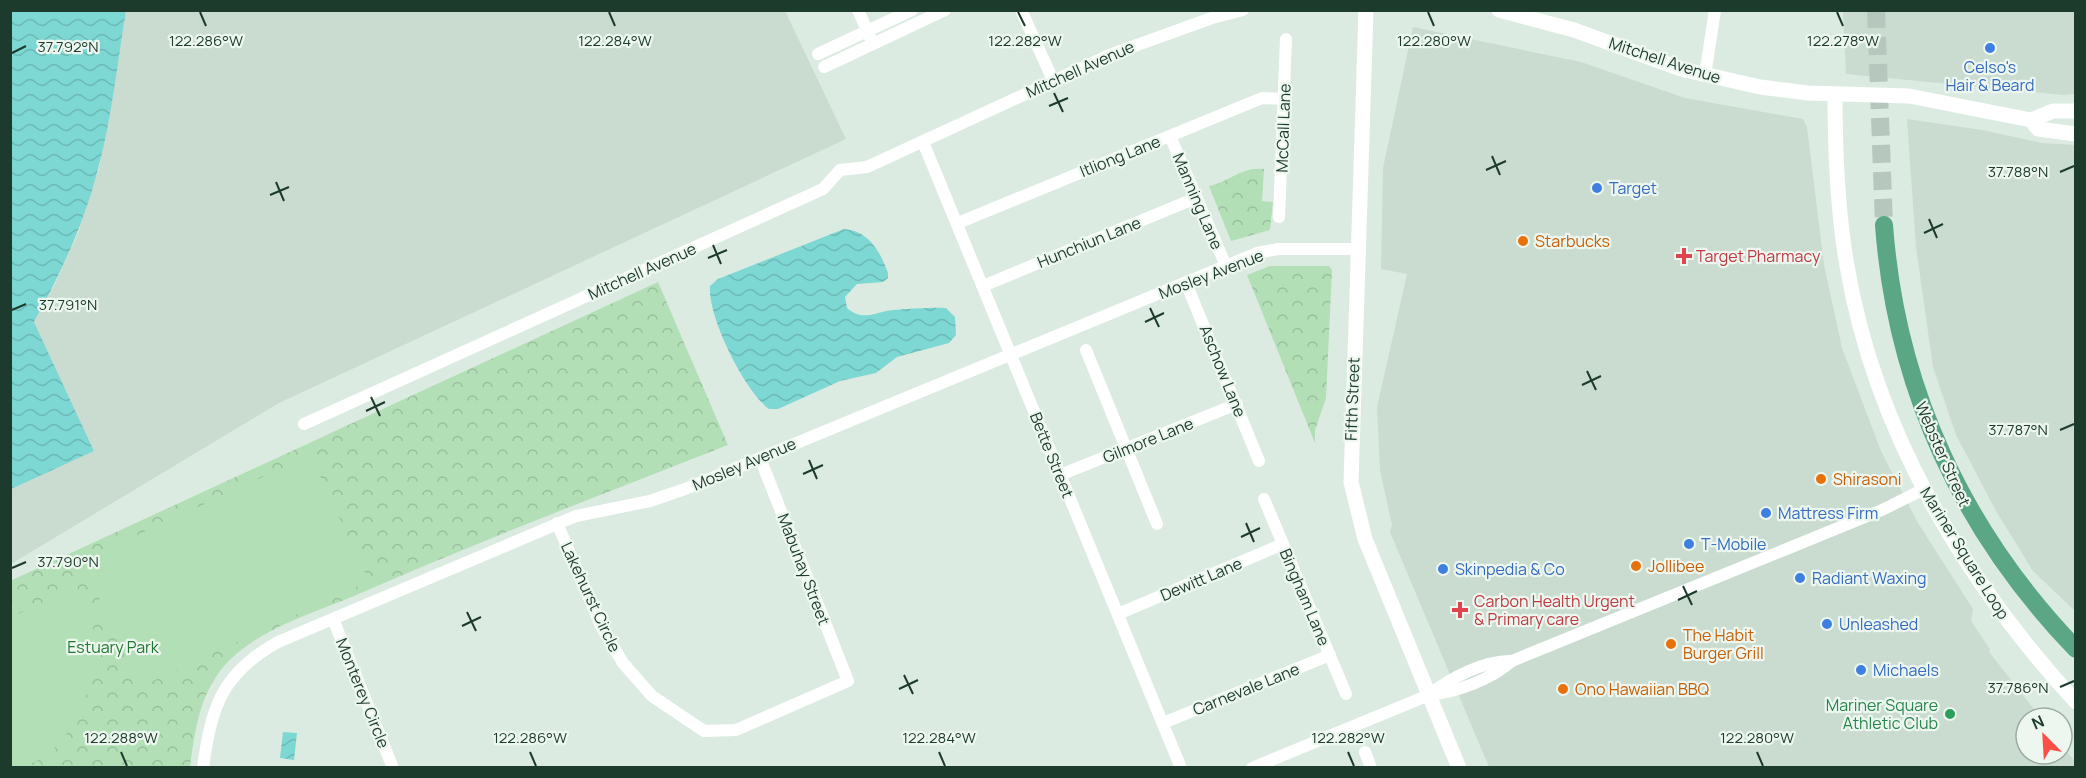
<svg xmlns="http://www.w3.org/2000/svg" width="2086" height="778" font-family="Manrope,sans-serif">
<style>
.built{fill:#cadbd0}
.forest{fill:url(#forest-crowns)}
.pitch{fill:#b2dfb5}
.water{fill:url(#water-waves)}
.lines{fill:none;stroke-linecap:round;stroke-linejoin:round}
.primary-tunnel{stroke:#b6c8bd;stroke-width:18;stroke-dasharray:18 9;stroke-linecap:butt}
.minor{stroke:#fff;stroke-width:12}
.tertiary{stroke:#fff;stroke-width:15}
.primary{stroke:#5ba684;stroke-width:18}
.ticks{fill:none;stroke:#1d3b2d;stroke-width:2}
.shop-dot{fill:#3f7fe0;stroke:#edf7f0;stroke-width:2}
.food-dot{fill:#e8710a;stroke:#edf7f0;stroke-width:2}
.health-dot{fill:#e0444e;stroke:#edf7f0;stroke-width:2}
.leisure-dot{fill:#2e9e5b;stroke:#edf7f0;stroke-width:2}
.labels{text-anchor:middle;stroke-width:4.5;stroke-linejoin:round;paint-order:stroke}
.street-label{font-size:16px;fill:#1d3b2d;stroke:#edf7f0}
.shop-label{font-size:16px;fill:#366cbe;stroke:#edf7f0;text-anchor:start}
.food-label{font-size:16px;fill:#c56008;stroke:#edf7f0;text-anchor:start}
.health-label{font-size:16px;fill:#be3a42;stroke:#edf7f0;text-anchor:start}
.park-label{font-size:16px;fill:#237632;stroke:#edf7f0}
.leisure-label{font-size:16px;fill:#27864d;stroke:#edf7f0;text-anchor:end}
.ticks-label{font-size:15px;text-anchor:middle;fill:#1d3b2d;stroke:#edf7f0;stroke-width:4.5;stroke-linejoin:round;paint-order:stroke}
</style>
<defs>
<pattern id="forest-crowns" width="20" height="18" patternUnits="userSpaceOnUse" patternTransform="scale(1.5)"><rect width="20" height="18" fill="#b2dfb5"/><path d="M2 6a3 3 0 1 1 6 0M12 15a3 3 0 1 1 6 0" fill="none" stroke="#99c09c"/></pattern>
<pattern id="water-waves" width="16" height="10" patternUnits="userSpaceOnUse" patternTransform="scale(1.5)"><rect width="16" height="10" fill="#7dd7d3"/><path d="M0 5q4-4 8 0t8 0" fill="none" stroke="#6cb9b5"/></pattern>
</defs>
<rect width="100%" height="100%" fill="#dcebe1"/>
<g class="built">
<path d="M126,11H785L846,139L279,403L11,564L10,489L94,451L34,322L56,282L78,233L99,168Z"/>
<path d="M1843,11H2075V94L2063,95L1846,74Z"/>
<path d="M1413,27L1581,62L1685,98L1803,119L1807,127L1824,265L1842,348L1881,451L1918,523L1973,609L1971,621L1990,649L1989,652L2041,718H2026V754H2062V745L2075,762V767H1489L1390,532L1392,525L1380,470L1377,407L1407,274L1381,269L1383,168Z"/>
<path d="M1907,119L1982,130L2042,143L2075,145V611L2033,571L1996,511L1956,435L1933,367L1916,247Z"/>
</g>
<g class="forest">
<path d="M1264,169L1262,201L1273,202L1270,230L1231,241L1209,186C1229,182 1242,166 1264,169Z"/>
<path d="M1270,266H1329L1332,270L1326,398L1315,430V443L1247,275Z"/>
<path d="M658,282L728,445C603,494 477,542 354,596C311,614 255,630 224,666C199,696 195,731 190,767H11L10,581Z"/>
</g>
<g class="pitch">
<path d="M310,455L369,581L140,687L82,561Z"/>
<path d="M77,587C86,605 94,624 95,645C96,691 64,768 11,767V617Z"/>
</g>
<g class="water">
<path d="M10,11H126C117,63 112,118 98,169C84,224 61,273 34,322L94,451L11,489Z"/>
<path d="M844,229C869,231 880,251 888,273V278L883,282L857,284L845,297L847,308C863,322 875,312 893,310C905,309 935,307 946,308L955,317L956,335L949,343L897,357L876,373L840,381L778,409H769C745,392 707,316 710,286L718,279Z"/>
<path d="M283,732L297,733L294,760L280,758Z"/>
</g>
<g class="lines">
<path class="primary-tunnel" d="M1876,10L1884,225"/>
<g class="minor">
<path d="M858,10L870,37"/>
<path d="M1021,10L1053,80"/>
<path d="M818,54L912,10"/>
<path d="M824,67L945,10"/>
<path d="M1705,75L1715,10"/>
<path d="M1170,136L1226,266"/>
<path d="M923,142L1181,768"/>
<path d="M1279,217L1286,39"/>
<path d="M958,223L1262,98L1284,99"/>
<path d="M1186,283L1259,461"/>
<path d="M983,286L1196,198"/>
<path d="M1086,350L1157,524"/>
<path d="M304,424L823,189L840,170L867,167L1112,54L1212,18L1243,10"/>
<path d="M1060,475L1237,404"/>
<path d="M1264,499L1346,694"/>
<path d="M557,523L601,626L623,663L652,696L704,731L736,730L848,681L760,458"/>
<path d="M1118,614L1283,544"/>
<path d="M333,619L393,768"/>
<path d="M1429,695C1457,692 1490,680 1512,661L1882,510L1924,489"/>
<path d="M1163,723L1330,655"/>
<path d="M1365,752L1371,768"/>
<path d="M203,768C211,707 222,673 278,642L576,516L650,501L685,489L1257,253L1278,249H1357"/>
<path d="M1252,768L1429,695C1450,678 1485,660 1512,661"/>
</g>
<g class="tertiary">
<path d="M1366,10L1351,482L1365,539L1459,768"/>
<path d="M1499,10L1574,30L1681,69L1760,87L1808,93L1909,96L2031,120L2053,111H2076"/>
<path d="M1835,95C1835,152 1837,209 1847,266C1875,431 1964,580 2076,702"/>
<path d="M2031,120L2038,129L2076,134"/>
</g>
<path class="primary" d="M1884,225C1896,388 1963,532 2076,649"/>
</g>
<path class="ticks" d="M200,12L206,26M609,12L615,26M1018,12L1025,26M1428,12L1434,26M1837,12L1843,26M12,53L26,46M1054,93L1063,112M1049,106L1068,98M1492,156L1500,175M1486,170L1506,161M2060,172L2074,166M276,182L284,201M270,195L289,187M1929,219L1937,238M1924,233L1943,224M713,245L721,264M708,258L727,250M1150,308L1159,327M12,310L26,304M1145,322L1164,313M1587,371L1596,390M1582,385L1601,376M371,397L380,416M366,411L385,402M2060,430L2074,424M809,460L817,479M803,474L823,465M1246,523L1254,542M1241,537L1260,528M12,568L26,562M1683,586L1692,605M1678,600L1697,591M467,612L476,631M462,626L481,617M904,675L913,694M2060,687L2074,681M899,689L918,680M121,752L127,766M530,752L536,766M939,752L945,766M1348,752L1354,766M1757,752L1763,766"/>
<g class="shop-dot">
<circle cx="1990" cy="48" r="6"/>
<circle cx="1597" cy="188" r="6"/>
<circle cx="1766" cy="513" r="6"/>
<circle cx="1689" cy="544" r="6"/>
<circle cx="1443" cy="569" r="6"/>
<circle cx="1800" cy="578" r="6"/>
<circle cx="1827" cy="624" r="6"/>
<circle cx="1861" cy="670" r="6"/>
</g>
<g class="food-dot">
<circle cx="1523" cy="241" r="6"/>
<circle cx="1821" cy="479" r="6"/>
<circle cx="1636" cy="566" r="6"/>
<circle cx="1671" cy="644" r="6"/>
<circle cx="1563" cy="689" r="6"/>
</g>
<g class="health-dot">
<path d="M1681 247h6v6h6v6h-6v6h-6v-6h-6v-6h6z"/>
<path d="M1457 601h6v6h6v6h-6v6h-6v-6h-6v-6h6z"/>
</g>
<circle class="leisure-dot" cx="1950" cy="714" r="6"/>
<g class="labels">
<g class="street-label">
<text transform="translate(1665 60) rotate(18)" y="6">Mitchell Avenue</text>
<text transform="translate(1080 69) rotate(-24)" y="6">Mitchell Avenue</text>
<text transform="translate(1283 128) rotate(-88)" y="6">McCall Lane</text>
<text transform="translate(1120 156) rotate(-22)" y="6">Itliong Lane</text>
<text transform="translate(1198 201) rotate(67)" y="6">Manning Lane</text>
<text transform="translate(1089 242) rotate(-22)" y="6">Hunchiun Lane</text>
<text transform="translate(642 271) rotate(-24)" y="6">Mitchell Avenue</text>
<text transform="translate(1211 274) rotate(-21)" y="6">Mosley Avenue</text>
<text transform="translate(1223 371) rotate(68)" y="6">Aschow Lane</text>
<text transform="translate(1352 399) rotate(-88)" y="6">Fifth Street</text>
<text transform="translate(1148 440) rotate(-22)" y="6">Gilmore Lane</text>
<text transform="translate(1943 454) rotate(66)" y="6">Webster Street</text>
<text transform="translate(1052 455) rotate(68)" y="6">Bette Street</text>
<text transform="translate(744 464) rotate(-23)" y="6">Mosley Avenue</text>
<text transform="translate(1965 553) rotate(58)" y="6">Mariner Square Loop</text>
<text transform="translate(804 569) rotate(69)" y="6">Mabuhay Street</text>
<text transform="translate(1201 579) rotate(-23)" y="6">Dewitt Lane</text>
<text transform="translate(591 597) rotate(65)" y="6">Lakehurst Circle</text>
<text transform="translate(1305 597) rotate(67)" y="6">Bingham Lane</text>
<text transform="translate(1246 689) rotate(-22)" y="6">Carnevale Lane</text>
<text transform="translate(363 693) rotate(68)" y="6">Monterey Circle</text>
</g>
<g class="shop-label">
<text x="1990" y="73" text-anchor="middle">Celso's<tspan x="1990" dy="18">Hair &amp; Beard</tspan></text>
<text x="1609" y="194">Target</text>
<text x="1778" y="519">Mattress Firm</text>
<text x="1701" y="550">T-Mobile</text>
<text x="1455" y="575">Skinpedia &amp; Co</text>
<text x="1812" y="584">Radiant Waxing</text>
<text x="1839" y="630">Unleashed</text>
<text x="1873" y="676">Michaels</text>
</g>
<g class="food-label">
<text x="1535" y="247">Starbucks</text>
<text x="1833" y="485">Shirasoni</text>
<text x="1648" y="572">Jollibee</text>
<text x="1683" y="641">The Habit<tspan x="1683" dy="18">Burger Grill</tspan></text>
<text x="1575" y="695">Ono Hawaiian BBQ</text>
</g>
<g class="health-label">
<text x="1696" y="262">Target Pharmacy</text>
<text x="1474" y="607">Carbon Health Urgent<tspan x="1474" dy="18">&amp; Primary care</tspan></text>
</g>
<g class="park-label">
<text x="113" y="653">Estuary Park</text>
</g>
<g class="leisure-label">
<text x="1938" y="711">Mariner Square<tspan x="1938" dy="18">Athletic Club</tspan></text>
</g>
</g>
<g class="ticks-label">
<text x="206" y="46">122.286°W</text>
<text x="615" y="46">122.284°W</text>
<text x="1025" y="46">122.282°W</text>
<text x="1434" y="46">122.280°W</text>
<text x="1843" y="46">122.278°W</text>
<text x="68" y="52">37.792°N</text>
<text x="2018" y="177">37.788°N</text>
<text x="68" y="310">37.791°N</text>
<text x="2018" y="435">37.787°N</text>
<text x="68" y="567">37.790°N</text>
<text x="2018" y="693">37.786°N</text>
<text x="121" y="743">122.288°W</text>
<text x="530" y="743">122.286°W</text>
<text x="939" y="743">122.284°W</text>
<text x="1348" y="743">122.282°W</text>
<text x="1757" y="743">122.280°W</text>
</g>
<rect width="2086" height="778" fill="none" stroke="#1d3b2d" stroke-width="24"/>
<g transform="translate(2044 736) rotate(336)"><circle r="28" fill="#edf7f0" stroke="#9aaca2" stroke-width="1.5"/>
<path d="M0-4.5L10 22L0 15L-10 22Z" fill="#ff4e46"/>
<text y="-9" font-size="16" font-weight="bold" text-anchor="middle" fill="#1d3b2d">N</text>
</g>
</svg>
